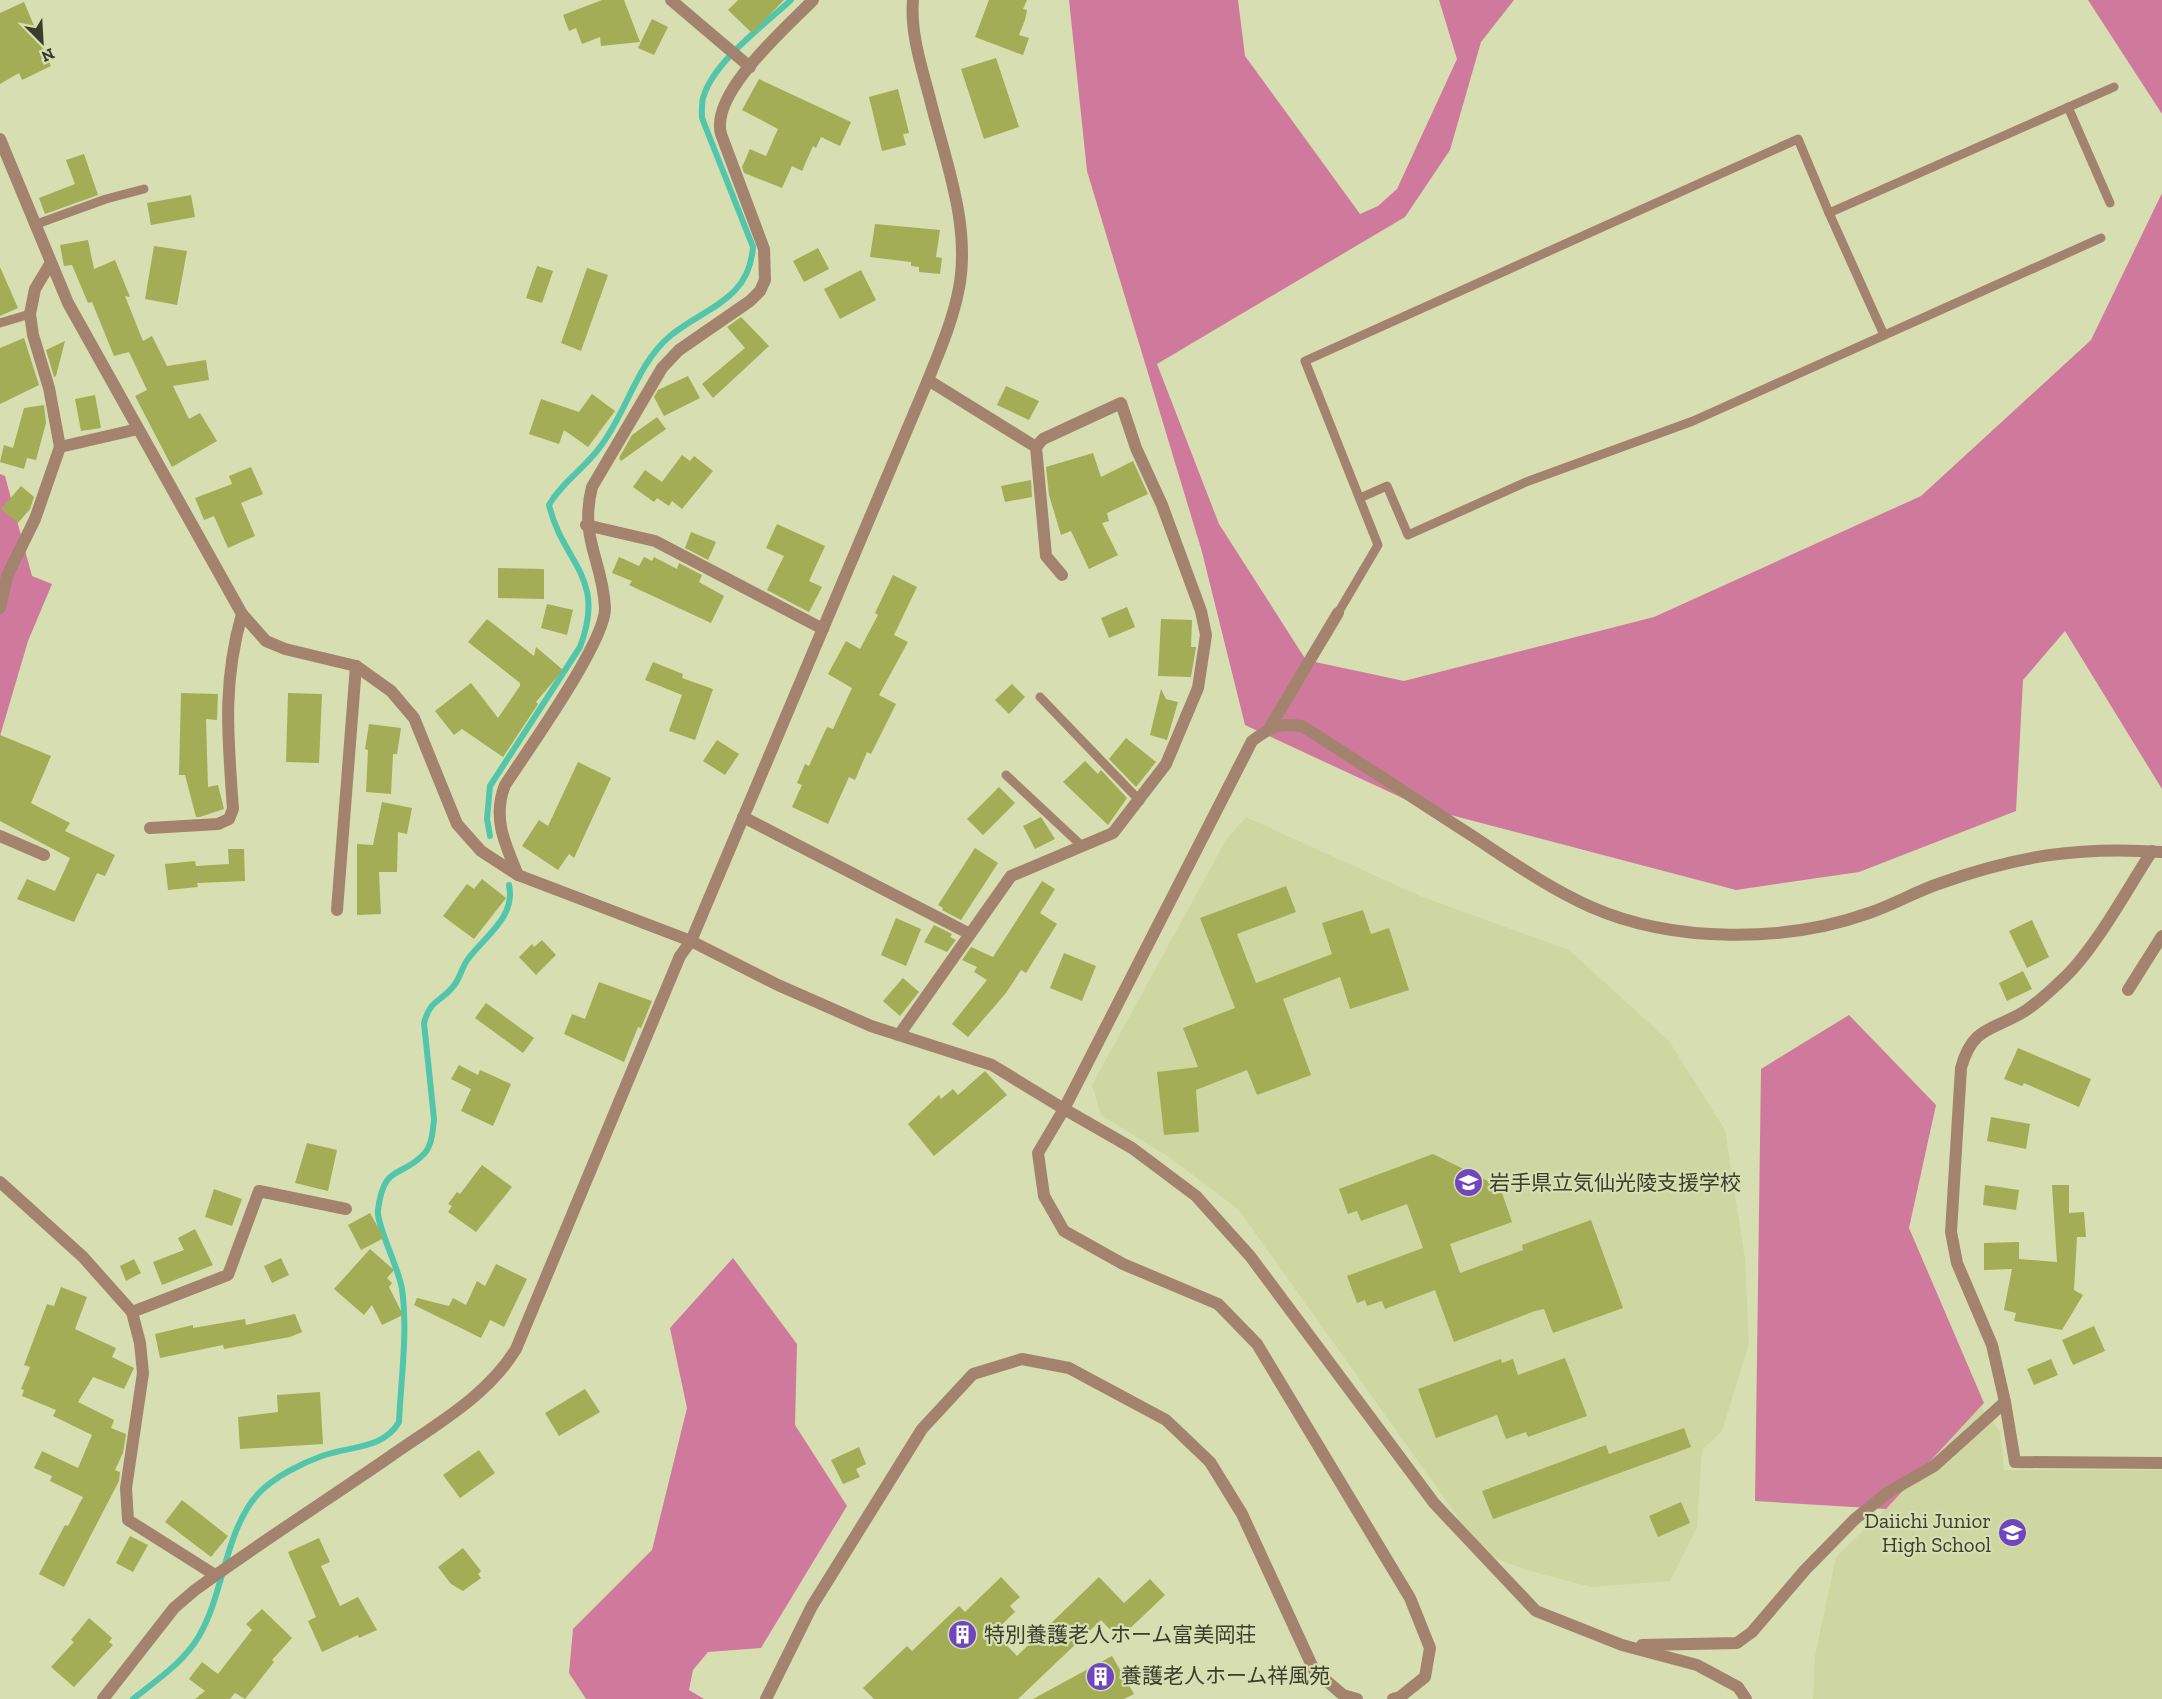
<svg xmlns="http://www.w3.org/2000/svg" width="2162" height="1699" font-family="'Zilla Slab','Noto Sans JP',serif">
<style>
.built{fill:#ced7a2}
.forest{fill:#cf7a9c}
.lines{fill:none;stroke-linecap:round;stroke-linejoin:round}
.stream{stroke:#51c6ab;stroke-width:6}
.building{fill:#a2ad56}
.service{stroke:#a4836e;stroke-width:9}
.minor{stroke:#a4836e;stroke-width:12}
.tertiary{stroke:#a4836e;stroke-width:12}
.labels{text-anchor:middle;stroke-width:4.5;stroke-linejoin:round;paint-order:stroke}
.poi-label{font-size:21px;fill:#3a3d2b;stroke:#d7deb1;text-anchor:start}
</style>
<rect width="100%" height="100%" fill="#d7deb1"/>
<g class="built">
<path d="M1246,817L1420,896L1569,950L1669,1041L1725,1130L1745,1259L1749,1344L1722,1431L1702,1450L1697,1527L1670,1581L1591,1587L1530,1571L1485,1555L1238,1209L1169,1157L1101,1115L1092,1085L1226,840Z"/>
<path d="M1981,1407L2000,1431L2004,1470H2162V1699H1813L1815,1656L1836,1557L1886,1509Z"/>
</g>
<g class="forest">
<path d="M1069,0H1238L1245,56L1360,214L1378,206L1397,189L1457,59L1439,0H1514L1481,42L1450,150L1405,217L1157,364L1219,524L1306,660L1404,681L1654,617L1921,496L2091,340L2162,193V789L2065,631L2023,680L2016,811L1859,872L1736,890L1424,808L1245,725L1202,552L1087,171Z"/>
<path d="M2088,0H2162V114Z"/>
<path d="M0,474L5,476L32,576L52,584L28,641L0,736Z"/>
<path d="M1849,1015L1936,1105L1909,1228L1984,1403L1886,1509L1755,1501L1761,1069Z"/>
<path d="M733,1258L797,1344L795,1425L847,1506L761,1648L708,1652L693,1670L689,1690L704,1699H586L569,1673L573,1629L652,1550L687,1408L670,1328Z"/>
</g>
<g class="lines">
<g class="stream">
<path d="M490,836L487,819L490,786L580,647C607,576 563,564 549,505C562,482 585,468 600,447C627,412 636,365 670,336C705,307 749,301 753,247L702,118C702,111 701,102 704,95C715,61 764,25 791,0"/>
<path d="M133,1699C157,1680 184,1662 199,1636C224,1594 225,1529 259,1493C274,1477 302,1463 322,1456C349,1446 384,1449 399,1422C401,1378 408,1332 402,1289C399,1268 376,1225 378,1210C384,1163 400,1179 424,1154C432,1146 433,1130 434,1119L424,1023C430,1000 439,1003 452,988C460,980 461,968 468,959C485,936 516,917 509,885"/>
</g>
</g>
<g class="building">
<path d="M602,0H624L640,42L601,46L600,37L582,44L576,28L569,31L563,15Z"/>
<path d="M738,0H784L752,33L728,10Z"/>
<path d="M989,0H1027L1023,9L1027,10L1025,20L1019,35L1029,38L1023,55L975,37Z"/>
<path d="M24,2L51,66L22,80L19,73L0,84V13Z"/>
<path d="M652,19L668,27L654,55L638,48Z"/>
<path d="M996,58L1019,127L984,139L961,69Z"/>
<path d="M759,79L851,122L840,146L821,137L816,148L813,146L802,171L792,166L782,188L744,173L742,167L750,149L766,156L778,129L742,110Z"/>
<path d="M898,89L909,133L903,134L906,145L882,151L869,97Z"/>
<path d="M84,154L98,195L45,214L39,198L75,184L66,160Z"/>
<path d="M191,195L195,217L151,225L147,203Z"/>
<path d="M875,224L940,230L936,257L942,258L940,274L919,272V267L911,266V262L870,257Z"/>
<path d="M88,240L94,269L115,260L130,297L125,296L143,341L152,336L167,366L206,360L209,380L173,386L189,419L200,413L217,441L172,467L135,396L147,390L129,352L114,356L92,302L88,303L72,265L64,266L60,245Z"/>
<path d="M154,246L187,251L177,305L145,299Z"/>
<path d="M818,248L829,269L804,282L793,261Z"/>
<path d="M537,266L553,271L542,303L526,298Z"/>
<path d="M0,267L18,308L0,316Z"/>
<path d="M587,268L608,275L581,351L561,343Z"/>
<path d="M861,270L876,300L840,319L824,289Z"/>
<path d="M741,317L769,346L713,398L702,384L745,348L727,327Z"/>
<path d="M24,338L39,385L0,404V348Z"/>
<path d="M65,341L56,376L54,377L46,350Z"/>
<path d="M688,376L700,398L664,416L654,397L658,390Z"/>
<path d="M1006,386L1039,401L1029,420L997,405Z"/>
<path d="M592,394L615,411L588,447L564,430L559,444L529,434L541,399L579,412Z"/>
<path d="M95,395L101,428L81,431L75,399Z"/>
<path d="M44,405L46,423L36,460L27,458L24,469L0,462L4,445L13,448L24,408Z"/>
<path d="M657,417L666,429L621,461L619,458L632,435Z"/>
<path d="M1093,453L1101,477L1133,461L1148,494L1107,513L1109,521L1102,523L1118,555L1089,569L1071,531L1061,535L1049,495L1046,467Z"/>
<path d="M682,455L690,461L694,456L713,471L682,509L672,501L669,506L657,498L654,502L633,487L645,470L662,482Z"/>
<path d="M251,467L263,494L241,503L255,536L228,548L214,516L204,520L195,498L232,484L229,476Z"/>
<path d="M1031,480L1032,497L1005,502L1001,486Z"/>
<path d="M21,486L34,497L30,509L18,523L1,509Z"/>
<path d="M777,524L825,546L809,581L822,587L809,612L767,590L784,556L766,548Z"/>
<path d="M691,532L716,542L708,560L685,548Z"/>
<path d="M619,557L639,566L644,557L652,561L654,557L677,569L679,563L702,575L699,582L724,596L711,623L629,585L632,581L612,573Z"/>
<path d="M498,568L544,569V599L498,598Z"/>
<path d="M893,575L917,587L894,635L908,642L879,695L896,704L871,754L867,752L855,780L849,777L828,824L792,807L802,785L797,783L805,764L809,766L827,727L833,729L852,688L828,674L846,641L860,649L878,615L875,613Z"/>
<path d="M547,604L573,610L567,635L541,628Z"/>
<path d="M1127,607L1135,627L1109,638L1101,618Z"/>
<path d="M487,619L534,656L536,647L563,670L536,702L538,704L503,757L462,729L454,735L435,711L471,683L498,718L520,686V683L468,642Z"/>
<path d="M1161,619L1192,620L1191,647H1196L1191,677L1158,676Z"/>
<path d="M653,662L683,674L682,678L713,689L695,740L669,731L682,695L645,680Z"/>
<path d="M1012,684L1025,697L1009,714L995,700Z"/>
<path d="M1161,689L1166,699L1178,702L1167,740L1150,735Z"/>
<path d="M181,693L218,694L217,720L206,719L208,787L218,785L224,809L200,817H196L185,775H179Z"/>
<path d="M288,693L322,694L319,763L286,762Z"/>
<path d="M369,724L401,728L397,754H393L391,794L366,792L368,750L365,749Z"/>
<path d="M0,735L51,756L31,803L70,823L65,831L115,855L105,876L97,873L74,922L17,899L27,879L55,891L70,858L0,821Z"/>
<path d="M1126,738L1156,762L1136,787L1109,759Z"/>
<path d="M717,740L739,754L725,775L703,761Z"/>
<path d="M1085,761L1098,774L1101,770L1127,798L1108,825L1063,782Z"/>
<path d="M578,762L611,778L574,858L569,854L558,870L522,846L539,820L548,826Z"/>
<path d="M999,787L1015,803L983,835L967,819Z"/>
<path d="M382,802L412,808L407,834L398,832L397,872H379L381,914L357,915V844L373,845Z"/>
<path d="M1041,817L1055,839L1035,849L1023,826Z"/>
<path d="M975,848L998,863L961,920L942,910L943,908L938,905Z"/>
<path d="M228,849H244L245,881L197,883L198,887L168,890L165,864L195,861L196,866L229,864Z"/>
<path d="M482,879L506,898L474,939L443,916L467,884L474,889Z"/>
<path d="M1042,881L1055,889L1040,913L1057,924L1026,973L1021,970L1006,993L968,1037L952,1024L987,980L974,972L977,967L962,960L971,947L993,957Z"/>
<path d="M1286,886L1296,912L1237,934L1256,983L1332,954L1322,923L1363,910L1371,934L1389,928L1409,990L1350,1009L1340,977L1283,999L1311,1075L1257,1095L1247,1070L1196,1090L1199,1132L1164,1135L1157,1072L1198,1067L1183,1028L1235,1008L1200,918Z"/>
<path d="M896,918L921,929L906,966L881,955Z"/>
<path d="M2032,920L2049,957L2027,968L2009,931Z"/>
<path d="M934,925L952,934L950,937L956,940L947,952L924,942Z"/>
<path d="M542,940L556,955L536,975L519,957L532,944L534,947Z"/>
<path d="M1064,953L1096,966L1082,1001L1050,988Z"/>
<path d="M2023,971L2032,989L2007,1001L1999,983Z"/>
<path d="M903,978L919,992L900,1016L883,1001Z"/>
<path d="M599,982L652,1001L641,1028L638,1027L624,1062L564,1034L572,1014L585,1019Z"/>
<path d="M486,1003L534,1038L523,1053L475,1018Z"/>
<path d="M2018,1048L2091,1079L2079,1107L2024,1083L2022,1086L2004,1079Z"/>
<path d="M459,1065L478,1075L480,1070L511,1084L493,1126L461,1111L471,1089L451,1079Z"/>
<path d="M985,1071L1007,1095L934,1156L908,1124L939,1095L941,1099L953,1089L958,1095Z"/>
<path d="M1991,1117L2030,1124L2026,1149L1987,1141Z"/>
<path d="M307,1143L337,1150L328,1191L295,1183Z"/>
<path d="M1433,1154L1500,1187L1512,1222L1450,1244L1460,1273L1523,1250L1522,1245L1591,1220L1623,1308L1553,1333L1544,1309L1535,1311L1454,1342L1435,1290L1385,1309L1382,1301L1367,1306L1365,1300L1357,1303L1347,1276L1423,1248L1407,1204L1361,1221L1357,1211L1348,1214L1339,1189Z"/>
<path d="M482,1165L512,1187L476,1232L448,1212L452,1206L448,1204L457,1192L460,1194Z"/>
<path d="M1985,1185L2019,1190L2016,1210L1983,1205Z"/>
<path d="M2052,1185H2069V1213L2084,1212L2086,1237H2077L2074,1290L2083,1295L2062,1330L2014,1321L2016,1313L2004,1310L2012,1269L1984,1270V1243L2019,1242V1259L2057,1262Z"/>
<path d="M214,1189L242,1199L232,1226L205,1217Z"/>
<path d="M370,1213L384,1238L361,1250L348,1225Z"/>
<path d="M195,1229L213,1265L162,1285L153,1262L184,1250L178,1238Z"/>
<path d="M370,1249L394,1270L387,1278L392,1283L389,1287L403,1315L382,1325L372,1305L364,1315L334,1289Z"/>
<path d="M281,1258L289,1275L272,1283L264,1266Z"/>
<path d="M134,1259L141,1273L126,1281L120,1266Z"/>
<path d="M496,1264L527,1279L504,1327L490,1320L481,1338L414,1305L417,1298L449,1306L453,1298L466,1305L477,1281L485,1286Z"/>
<path d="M61,1287L87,1297L75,1329L116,1348L112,1357L134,1368L124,1389L93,1377L78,1402L114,1420L111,1428L126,1434L123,1453L115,1470L120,1472L119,1481L64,1587L39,1574L65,1525L68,1526L83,1497L50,1481L52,1476L34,1468L42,1451L78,1468L92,1435L53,1416L56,1410L22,1396L24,1390L21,1389L30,1367L24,1365L47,1304L54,1306Z"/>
<path d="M295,1314L302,1332L290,1337L224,1349L223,1345L160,1358L155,1334L193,1325V1328L245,1319L246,1325Z"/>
<path d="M2094,1326L2105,1351L2073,1365L2062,1340Z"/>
<path d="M1565,1358L1587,1416L1528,1437L1526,1432L1506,1439L1497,1415L1436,1438L1418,1389L1501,1359L1502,1363L1513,1359L1518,1375Z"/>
<path d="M2051,1359L2058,1375L2034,1385L2027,1369Z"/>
<path d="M585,1389L600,1412L559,1436L545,1413Z"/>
<path d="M320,1392L323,1444L240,1449L238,1417L278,1412L277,1395Z"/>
<path d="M1684,1428L1691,1447L1493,1519L1482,1491L1606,1445L1609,1454Z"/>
<path d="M859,1447L866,1464L856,1469L860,1477L843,1484L831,1460Z"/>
<path d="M479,1450L495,1473L460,1498L443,1475Z"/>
<path d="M182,1500L228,1536L211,1557L165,1522Z"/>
<path d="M1681,1502L1690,1523L1658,1537L1649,1516Z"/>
<path d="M130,1536L148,1545L133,1572L116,1563Z"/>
<path d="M319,1538L330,1562L321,1566L340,1606L358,1597L377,1630L359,1638L358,1635L322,1652L308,1621L316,1617L288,1552Z"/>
<path d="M463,1548L481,1571L478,1574L481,1578L463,1591L451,1584L438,1567Z"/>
<path d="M1001,1577L1020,1597L1010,1606L1015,1612L994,1632L1017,1656L1099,1577L1124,1603L1150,1579L1165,1595L1119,1639L1101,1620L1018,1699H874L863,1688L907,1646L912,1651L959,1606L965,1612Z"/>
<path d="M262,1609L292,1638L272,1660L274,1662L245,1699L235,1693L230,1699H195L205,1691L189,1679L202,1662L218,1674L252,1630L246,1624Z"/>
<path d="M89,1618L112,1638L109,1642L113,1645L74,1687L51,1667L74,1642L71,1640Z"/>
<path d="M1112,1656L1134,1694L1124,1699H1033Z"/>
</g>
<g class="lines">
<g class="service">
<path d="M2068,107L2110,203"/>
<path d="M1829,213L1884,335"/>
<path d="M34,225L106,199L144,189"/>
<path d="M0,323L30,314"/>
<path d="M1360,498L1387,486L1408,535L1526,482L1693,421L2101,238"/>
<path d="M1338,613L1378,545L1305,361L1798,139L1829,213L2114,87"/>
<path d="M1040,697L1140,801"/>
<path d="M1006,775L1082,846"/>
</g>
<g class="minor">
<path d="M671,0L750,67"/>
<path d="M0,139L68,303L242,614C222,684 228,738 233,809L229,819L218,824L150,828"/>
<path d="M50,264L35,289L30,314L33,335L49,388L60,447"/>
<path d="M928,380L1036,447L1046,556L1062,575"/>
<path d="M586,525L655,541L823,629"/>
<path d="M0,608L7,576L35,519L60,447L138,429"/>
<path d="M242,614L266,641L285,649L356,666L391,691L414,718L457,824L481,851L518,875L691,941L778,985L871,1026L992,1065L1064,1109L1038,1153L1044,1196L1064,1231L1123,1264L1218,1304L1257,1344L1410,1598L1430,1648L1425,1677L1400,1697L1393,1699"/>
<path d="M1270,727L1338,613"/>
<path d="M743,817L970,934"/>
<path d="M0,836L44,855"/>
<path d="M518,875C505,844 492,818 505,785C527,751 606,641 605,608C603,561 579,539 592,487L662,368L679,350L750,301L760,291L765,280L764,249L721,134C710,93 786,28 813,0"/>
<path d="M337,910L356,666"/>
<path d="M2128,990L2162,936"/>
<path d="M899,1035L1011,876L1113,833L1166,764L1198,688L1206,635L1201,611L1162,505L1136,448L1121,403L1043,439L1036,447"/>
<path d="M0,1182L83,1257L132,1312L140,1343L143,1373L126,1488L128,1520L215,1575"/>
<path d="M132,1312L228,1275L259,1191L346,1209"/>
<path d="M2005,1402L1992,1345L1957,1263L1951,1232L1961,1068C1973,1025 1993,1031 2025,1011C2039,1002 2052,989 2064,978C2095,949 2128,888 2152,851"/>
<path d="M1642,1645L1737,1643L1752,1632L1805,1570L1855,1519L1887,1493L1934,1466L2005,1402L2015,1462L2162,1463"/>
<path d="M103,1699L174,1608L195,1590C258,1544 324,1502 388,1458C433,1426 487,1397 516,1349L680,956L691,941"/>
<path d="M766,1699L812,1606L922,1429L973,1374L1022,1359L1069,1368L1166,1420L1210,1462L1242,1514L1314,1670L1343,1695L1357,1699"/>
<path d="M1746,1699L1738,1687L1697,1665L1622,1645L1536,1611L1434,1503L1250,1256L1196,1196L1132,1148L1064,1109L1252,741C1272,726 1278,723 1302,726C1359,762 1415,799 1471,835C1509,860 1548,888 1591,907C1673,943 1785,943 1869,913C1893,905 1915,892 1938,884C2016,856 2079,846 2162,852"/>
</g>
<path class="tertiary" d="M691,941L928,380C940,350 953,320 959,288C971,225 945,160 930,99C922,68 910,33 913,0"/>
</g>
<defs>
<symbol id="school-disc" viewBox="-11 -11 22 22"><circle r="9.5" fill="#7046be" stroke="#d7deb1"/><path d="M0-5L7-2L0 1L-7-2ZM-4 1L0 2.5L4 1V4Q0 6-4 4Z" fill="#fff"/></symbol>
<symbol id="building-disc" viewBox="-11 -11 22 22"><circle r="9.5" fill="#7046be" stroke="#d7deb1"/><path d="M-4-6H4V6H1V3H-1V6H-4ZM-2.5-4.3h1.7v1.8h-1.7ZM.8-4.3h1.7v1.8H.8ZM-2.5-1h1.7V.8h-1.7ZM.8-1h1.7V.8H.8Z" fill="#fff"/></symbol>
</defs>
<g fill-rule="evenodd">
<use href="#school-disc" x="1452" y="1166" width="33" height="33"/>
<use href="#school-disc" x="1996" y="1516" width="33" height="33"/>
<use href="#building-disc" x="946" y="1618" width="33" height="33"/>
<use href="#building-disc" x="1084" y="1660" width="33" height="33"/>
</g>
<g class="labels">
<g class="poi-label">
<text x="1489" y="1190">岩手県立気仙光陵支援学校</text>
<text x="1991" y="1528" text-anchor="end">Daiichi Junior<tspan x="1991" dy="24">High School</tspan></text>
<text x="984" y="1642">特別養護老人ホーム富美岡荘</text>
<text x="1121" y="1683">養護老人ホーム祥風苑</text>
</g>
</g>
<g transform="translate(42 42) rotate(156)" stroke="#d7deb1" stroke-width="4.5" paint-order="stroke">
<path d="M0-4.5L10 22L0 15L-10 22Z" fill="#3a3d2b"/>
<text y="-9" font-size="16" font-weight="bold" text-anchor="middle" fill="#3a3d2b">N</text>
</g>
</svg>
